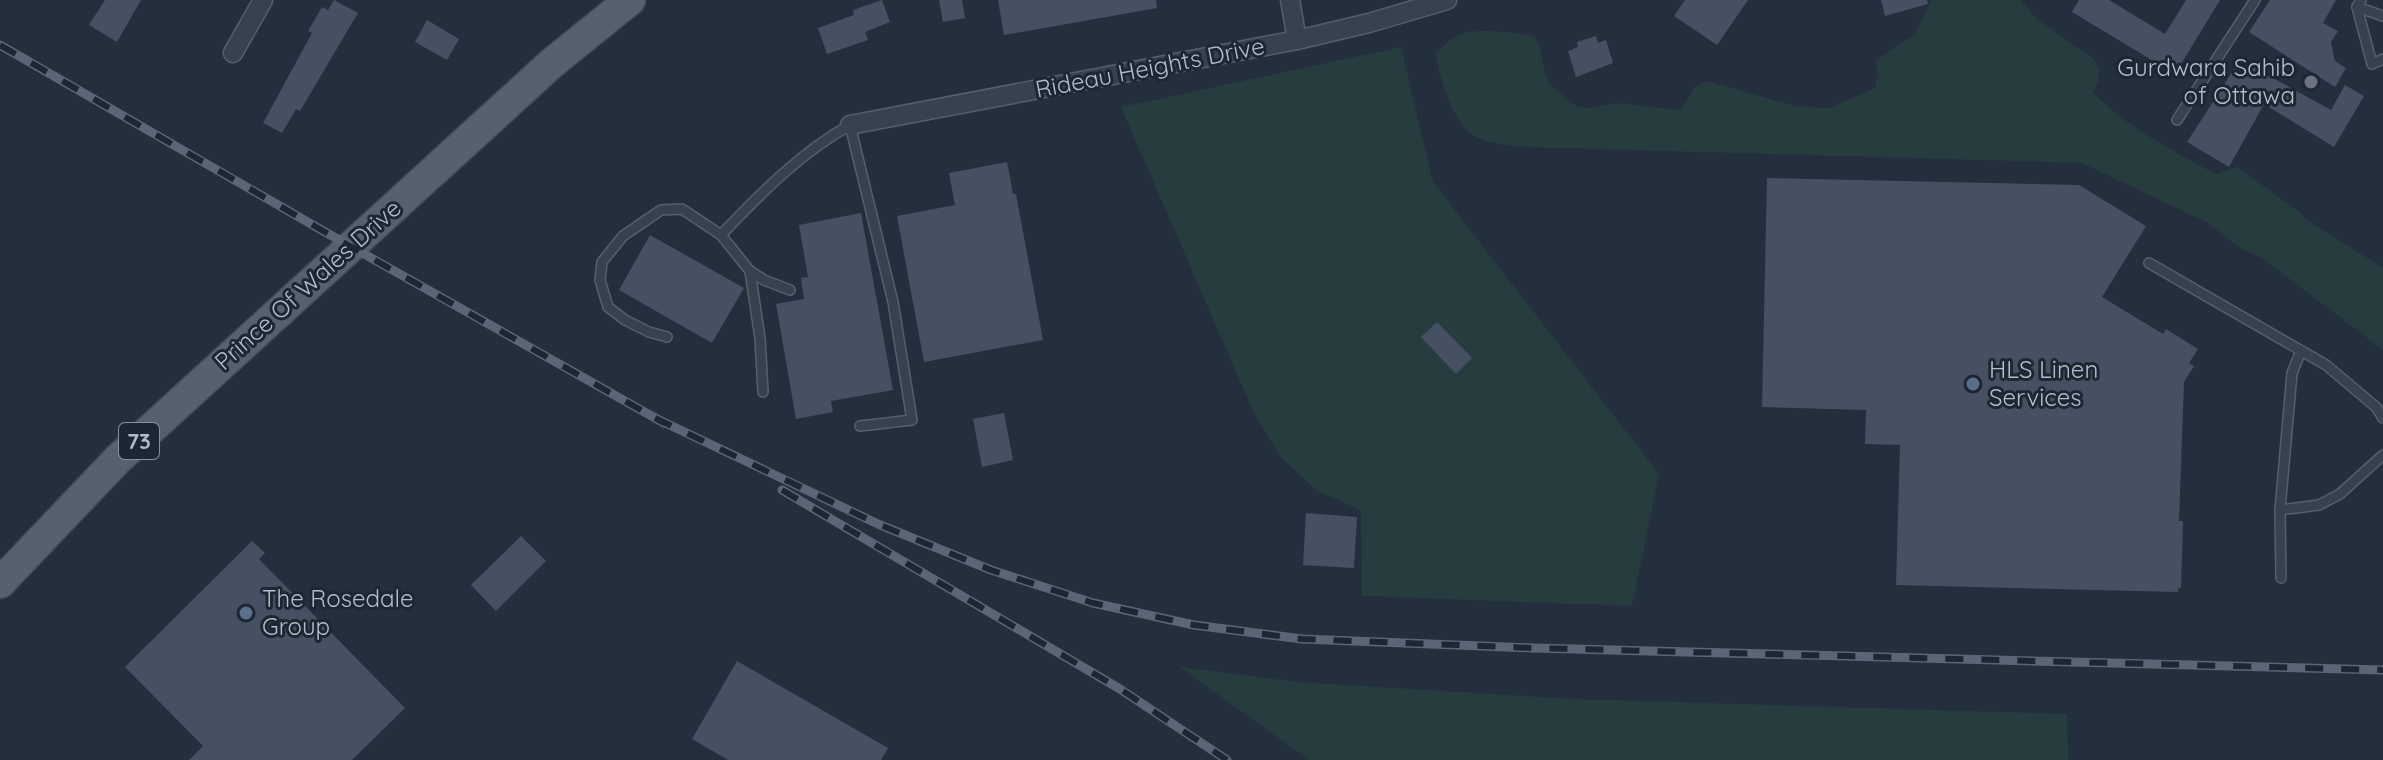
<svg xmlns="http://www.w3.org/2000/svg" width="2383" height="760" font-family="Quicksand,sans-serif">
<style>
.green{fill:#263c3f}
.building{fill:#455162}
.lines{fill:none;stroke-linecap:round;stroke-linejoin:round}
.lane-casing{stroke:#565f6c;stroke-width:12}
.street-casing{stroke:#565f6c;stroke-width:21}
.primary-casing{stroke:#414a57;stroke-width:33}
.lane{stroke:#38414e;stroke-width:9}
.street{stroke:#38414e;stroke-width:18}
.primary{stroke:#56606e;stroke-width:30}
.rail-casing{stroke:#5a6575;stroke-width:9}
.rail{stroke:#1d2633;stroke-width:6;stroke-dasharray:18;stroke-linecap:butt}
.worship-dot{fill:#6b7280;stroke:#1d2633;stroke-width:3}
.service-dot{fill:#5c6f8a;stroke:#1d2633;stroke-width:3}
.labels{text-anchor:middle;stroke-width:6;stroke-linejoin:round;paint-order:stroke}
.shield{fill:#1d2633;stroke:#878f9c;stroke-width:2}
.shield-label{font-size:22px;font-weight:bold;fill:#b4bcc9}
.street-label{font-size:24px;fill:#b4bcc9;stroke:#1d2633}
.poi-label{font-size:24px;fill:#b4bcc9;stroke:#1d2633;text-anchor:start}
</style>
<rect width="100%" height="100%" fill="#242f3e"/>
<g class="green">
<path d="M1931,0H2020L2038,20L2094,59L2099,69L2098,81L2093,92C2126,127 2173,151 2216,174L2237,167L2297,210L2307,220L2383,268V350L2262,258L2238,247L2208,223L2082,163L1524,147C1507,145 1488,144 1473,135C1451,121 1441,78 1435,54C1441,48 1448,41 1455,37C1472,26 1515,33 1534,36L1540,47L1545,73L1549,84L1577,107L1590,108L1616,103L1681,110L1695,87L1708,81L1794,106L1829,108L1875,88L1878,75L1875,61L1915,34Z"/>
<path d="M1401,47L1433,182L1659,474L1632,606L1362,596L1361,510L1317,491L1280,456L1253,411L1121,107Z"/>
<path d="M1180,667L1298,682L1574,699L2067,714L2068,760H1309Z"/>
</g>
<g class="building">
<path d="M105,0H141L117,42L89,25Z"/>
<path d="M334,0L358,13L300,111L296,109L282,133L263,123L312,33L308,31L322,7L328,10Z"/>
<path d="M882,0L890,22L865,32L868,40L827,54L818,28L854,15L853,10Z"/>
<path d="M939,0H962L965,18L943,22Z"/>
<path d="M998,0H1156L1157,8L1004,35Z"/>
<path d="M1685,0H1748L1717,45L1674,16Z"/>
<path d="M1881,0H1927L1928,4L1885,16Z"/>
<path d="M2079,0H2109L2165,34L2186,0H2220L2175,74L2072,12Z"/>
<path d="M2270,0H2336L2323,23L2338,31L2331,42L2335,61L2346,68L2335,87L2249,32Z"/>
<path d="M427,20L459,39L447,60L415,42Z"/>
<path d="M1596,36L1598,43L1606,40L1613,63L1576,77L1568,51L1578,47L1577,42Z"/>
<path d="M2240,60L2331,110L2345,85L2364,96L2334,147L2264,104L2229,167L2187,142Z"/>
<path d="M1007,162L1013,194H1016L1043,340L924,362L897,216L955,205L949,173Z"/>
<path d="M1767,178L2079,185L2146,226L2102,297L2163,334L2166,329L2198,349L2189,363L2194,366L2184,382L2179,521H2183L2181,588H2178V592L1896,585L1900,445L1865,444L1866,410L1762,407Z"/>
<path d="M861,213L893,390L831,401L833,412L796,419L776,304L804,299L801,278L808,277L799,225Z"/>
<path d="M650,235L744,288L712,343L619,290Z"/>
<path d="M1437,322L1472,358L1456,374L1421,337Z"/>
<path d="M1004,413L1013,460L982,467L973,419Z"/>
<path d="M1306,513L1357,517L1354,568L1303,565Z"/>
<path d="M521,536L546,561L496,611L471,585Z"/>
<path d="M252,541L265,553L259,559L405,708L352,760H189L203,746L125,667Z"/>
<path d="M737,661L888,748L881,760H728L692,739Z"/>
</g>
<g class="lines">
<defs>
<g id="lane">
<path d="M2361,0L2357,7L2383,16"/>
<path d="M2357,7L2372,64L2383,59"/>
<path d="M2177,120L2255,0"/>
<path d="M2149,263L2326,365L2376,407L2383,418"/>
<path d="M750,271L764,280L790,290"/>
<path d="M667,337L649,332L625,320L608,307L600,280L602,262L623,236L661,210L682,209L721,235"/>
<path d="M763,392L760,338L750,271L721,235C759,195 801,152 850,125L893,302L912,420L860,426"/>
<path d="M2280,510L2319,505L2340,494L2383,455"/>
<path d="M2281,578L2280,510L2292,373L2301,351"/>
</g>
<g id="street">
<path d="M1290,0L1297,40"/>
<path d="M233,53L263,0"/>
<path d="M850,125L1297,40L1369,23L1447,0"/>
</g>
<path id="primary" d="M0,583L118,459L552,63L630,0"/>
</defs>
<use href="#lane" class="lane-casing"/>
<use href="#street" class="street-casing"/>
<use href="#primary" class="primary-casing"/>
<use href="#lane" class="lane"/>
<use href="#street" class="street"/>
<use href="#primary" class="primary"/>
<defs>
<g id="rail">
<path d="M0,45L318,228L664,423"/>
<path d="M655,418L878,524L991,570L1093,603L1194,625L1302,639L1534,648L2383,670"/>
<path d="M782,490L1120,689L1227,760"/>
</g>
</defs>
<use href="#rail" class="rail-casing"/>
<use href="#rail" class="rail"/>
</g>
<circle class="worship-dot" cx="2311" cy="82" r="8"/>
<g class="service-dot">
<circle cx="1973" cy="384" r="8"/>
<circle cx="246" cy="613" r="8"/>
</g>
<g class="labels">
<rect class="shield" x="119" y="423" width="40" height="36" rx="6"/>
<g class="shield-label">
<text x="139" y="449">73</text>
</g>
<g class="street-label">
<text transform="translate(1150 68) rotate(-11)" y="8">Rideau Heights Drive</text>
<text transform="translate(308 285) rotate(-42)" y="8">Prince Of Wales Drive</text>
</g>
<g class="poi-label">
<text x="2295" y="76" text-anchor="end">Gurdwara Sahib<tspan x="2295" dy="28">of Ottawa</tspan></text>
<text x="1989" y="378">HLS Linen<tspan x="1989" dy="28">Services</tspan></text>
<text x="262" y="607">The Rosedale<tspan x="262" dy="28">Group</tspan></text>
</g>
</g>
</svg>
